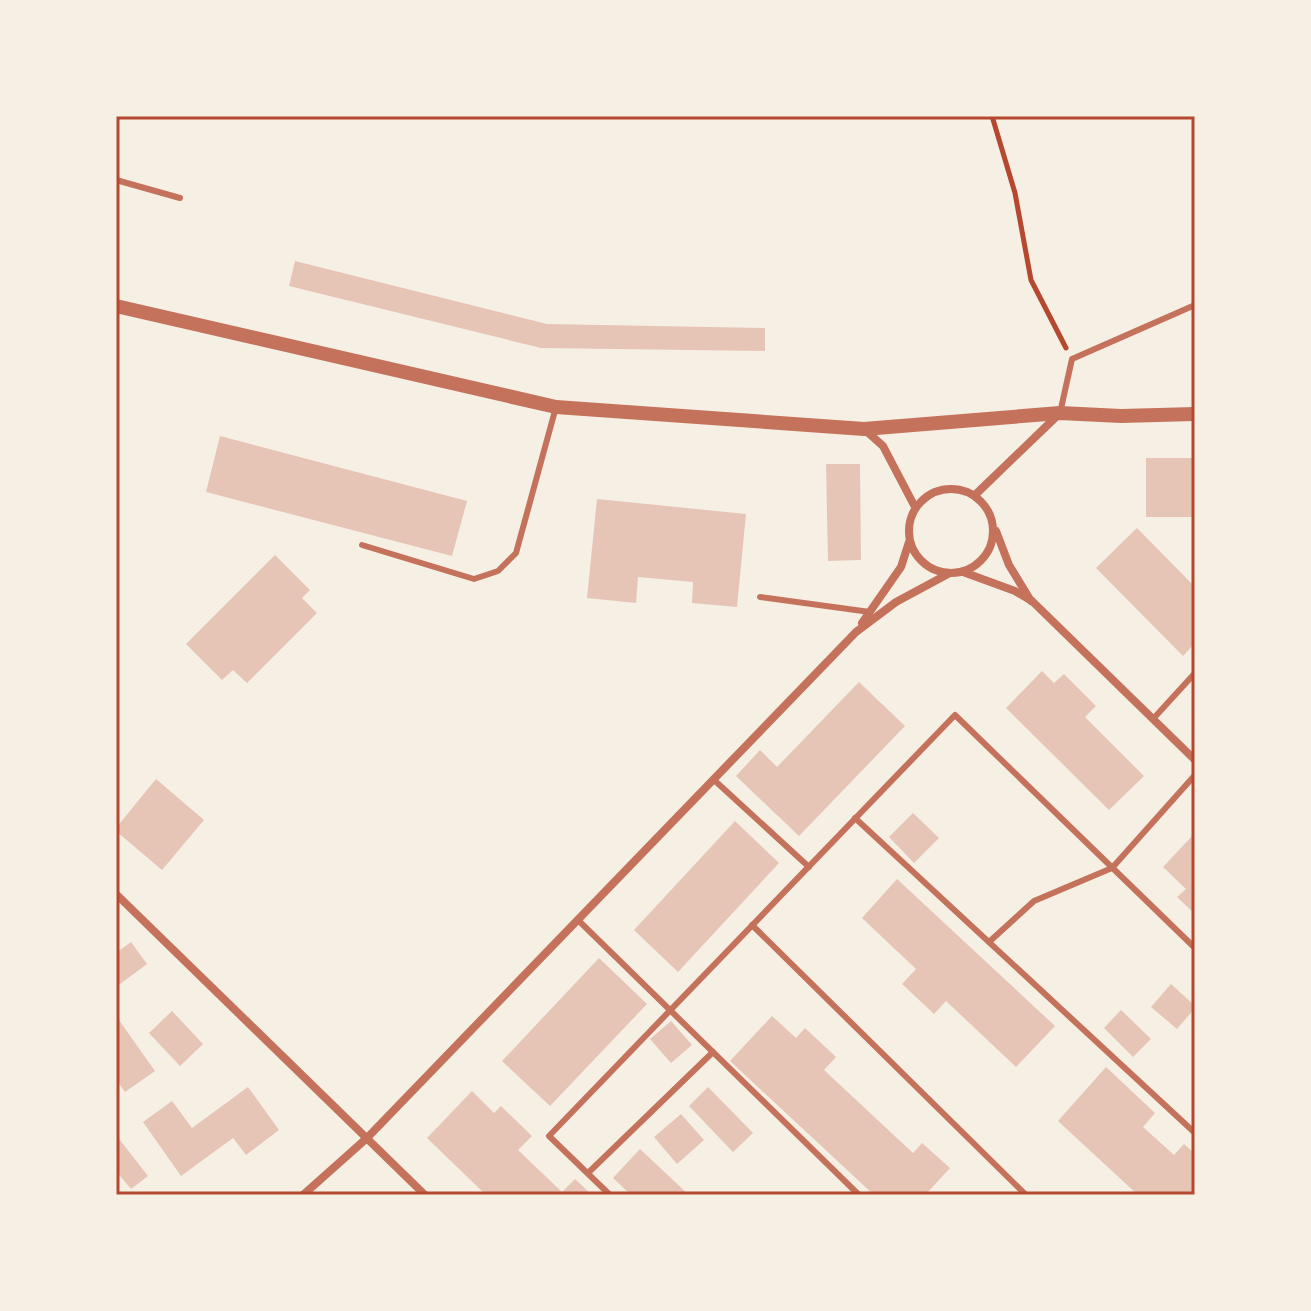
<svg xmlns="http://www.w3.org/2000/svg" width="1311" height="1311" font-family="'Golos Text',sans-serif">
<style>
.building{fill:#e6c5b7}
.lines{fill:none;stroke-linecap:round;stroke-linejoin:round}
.path{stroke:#b5482f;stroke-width:5}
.service{stroke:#c5725c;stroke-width:6}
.minor{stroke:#c5725c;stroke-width:8}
.tertiary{stroke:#c5725c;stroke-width:14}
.neatline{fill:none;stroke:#b5482f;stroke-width:3}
</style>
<rect width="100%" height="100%" fill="#f6efe4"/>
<g class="building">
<path d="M295,261L547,324L765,328V351L541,348L289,286Z"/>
<path d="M220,436L467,501L452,556L206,492Z"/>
<rect x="1146" y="458" width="49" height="59"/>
<path d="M826,464H860L861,560L828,561Z"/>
<path d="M597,499L746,514L737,607L692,603L693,582L638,577L636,603L587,598Z"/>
<path d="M1137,528L1195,587V643L1183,656L1096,568Z"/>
<path d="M275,555L310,590L302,598L317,613L247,683L233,670L222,680L186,644Z"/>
<path d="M1042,671L1054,683L1064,674L1096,706L1085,717L1144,776L1109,810L1006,708Z"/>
<path d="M859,682L905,726L799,836L736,776L760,750L777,767Z"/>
<path d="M156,779L204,820L162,870L116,831V828Z"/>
<path d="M913,813L939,838L914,863L889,837Z"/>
<path d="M735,821L779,863L678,972L634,930Z"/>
<path d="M1195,833V914L1177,897L1186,889L1163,867Z"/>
<path d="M897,879L1055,1026L1016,1067L946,1001L934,1014L902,984L916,969L862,918Z"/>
<path d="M131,942L147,964L116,987V953Z"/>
<path d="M599,958L647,1004L550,1106L502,1061Z"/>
<path d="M1171,984L1195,1006V1008L1177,1029L1151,1007Z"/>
<path d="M1121,1010L1151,1039L1133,1057L1104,1028Z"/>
<path d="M172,1011L203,1044L180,1066L149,1033Z"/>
<path d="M116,1016L155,1071L125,1092L116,1079Z"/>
<path d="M772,1016L796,1038L805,1028L836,1057L824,1070L913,1153L922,1143L950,1168L925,1195H874L730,1061Z"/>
<path d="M671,1021L692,1045L671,1063L650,1039Z"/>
<path d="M1106,1067L1155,1113L1143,1127L1174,1155L1184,1144L1195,1154V1195H1138L1058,1121Z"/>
<path d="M248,1087L279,1130L246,1155L233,1138L181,1176L143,1122L172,1101L192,1128Z"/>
<path d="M708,1087L753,1133L733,1152L689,1106Z"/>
<path d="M472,1091L494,1113L501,1106L532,1136L518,1150L562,1192L575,1179L592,1195H486L427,1138Z"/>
<path d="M681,1114L704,1140L677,1164L654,1137Z"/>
<path d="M116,1135L148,1176L131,1189L116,1171Z"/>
<path d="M640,1149L689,1195H631L613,1178Z"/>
</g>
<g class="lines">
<path class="path" d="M992,116L1015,193L1031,280L1066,348"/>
<g class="service">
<path d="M116,180L180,198"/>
<path d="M1060,413L1072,359L1195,305"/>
<path d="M362,545L474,579L498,571L516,553L556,407"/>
<path d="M760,597L870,612"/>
<path d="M1153,719L1195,673"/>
<path d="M713,779L809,867"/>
<path d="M855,818L1195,1133"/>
<path d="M578,920L859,1195"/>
<path d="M752,925L1026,1195"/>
<path d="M989,942L1034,901L1112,868L1195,775"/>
<path d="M588,1173L713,1052"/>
<path d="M610,1195L549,1136L955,715L1195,948"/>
</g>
<g class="minor">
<path d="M864,429L883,446L915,507"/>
<circle cx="951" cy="531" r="42"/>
<path d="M975,495L1058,415"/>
<path d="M996,531L1009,565L1031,601"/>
<path d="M963,572L1015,591L1032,601L1195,760"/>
<path d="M862,623L901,567L909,542"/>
<path d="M116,894L425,1195"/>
<path d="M303,1195L367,1138L856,632L896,602L948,574"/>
</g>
<path class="tertiary" d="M116,306L556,407L864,429L1060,413L1121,416L1195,414"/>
</g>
<rect width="1311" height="1311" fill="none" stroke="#f6efe4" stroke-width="236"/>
<rect x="118" y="118" width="1075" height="1075" class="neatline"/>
</svg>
